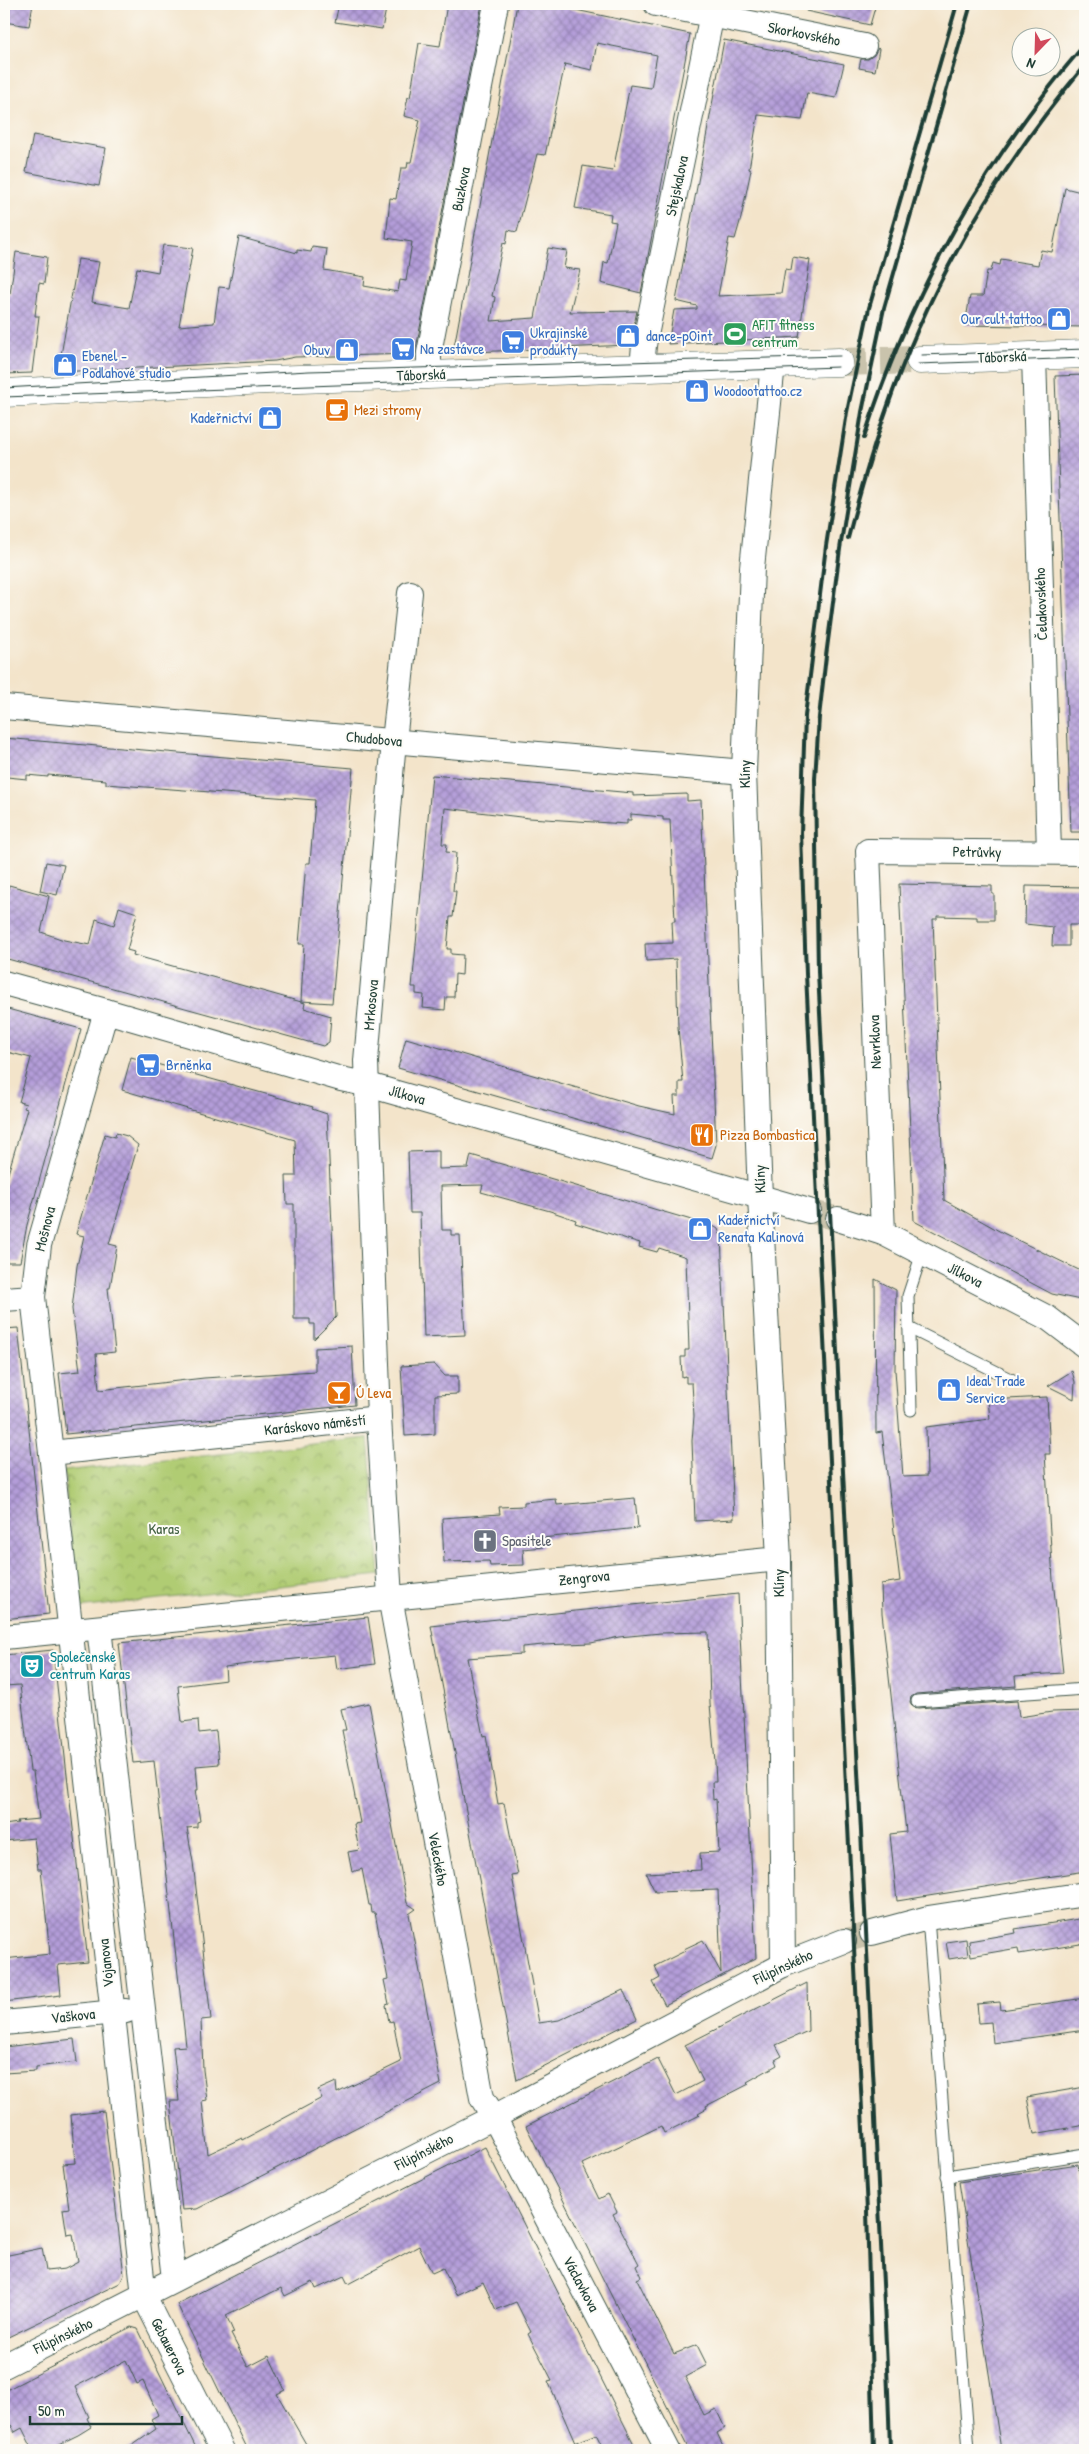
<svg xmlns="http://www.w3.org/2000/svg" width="1089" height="2454" font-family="'Patrick Hand',sans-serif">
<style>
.park{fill:url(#park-crowns);stroke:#688454}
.building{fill:url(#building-cross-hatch)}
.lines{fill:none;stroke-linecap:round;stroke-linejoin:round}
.minor-tunnel{stroke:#c9c3ac;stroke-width:24;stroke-dasharray:24 12;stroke-linecap:butt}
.tertiary-tunnel{stroke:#c9c3ac;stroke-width:28;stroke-dasharray:28 14;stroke-linecap:butt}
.service-casing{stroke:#3f564a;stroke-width:13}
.minor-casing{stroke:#3f564a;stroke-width:26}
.tertiary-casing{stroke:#3f564a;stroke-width:29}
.service{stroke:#fff;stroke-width:11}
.minor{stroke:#fff;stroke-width:24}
.tertiary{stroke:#fff;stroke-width:28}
.tram{stroke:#1f3d34;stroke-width:1}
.rail{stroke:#1f3d34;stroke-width:4}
.labels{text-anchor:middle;stroke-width:4;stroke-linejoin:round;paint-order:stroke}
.street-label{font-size:15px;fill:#1f3d34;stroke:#fdfcf7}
.shop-label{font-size:15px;fill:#366cbe;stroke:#fdfcf7;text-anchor:start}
.leisure-label{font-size:15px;fill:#27864d;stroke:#fdfcf7;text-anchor:start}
.food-label{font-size:15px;fill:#c56008;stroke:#fdfcf7;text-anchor:start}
.park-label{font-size:15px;fill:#436144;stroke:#fdfcf7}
.worship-label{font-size:15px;fill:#5b616d;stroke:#fdfcf7;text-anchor:start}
.culture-label{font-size:15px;fill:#0d838f;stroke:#fdfcf7;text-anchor:start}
</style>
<defs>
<pattern id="park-crowns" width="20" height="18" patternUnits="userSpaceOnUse" patternTransform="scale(1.25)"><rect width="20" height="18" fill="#b0cc73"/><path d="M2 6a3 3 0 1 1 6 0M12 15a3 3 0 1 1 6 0" fill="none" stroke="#8fa75f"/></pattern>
<pattern id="building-cross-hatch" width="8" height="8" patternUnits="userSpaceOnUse" patternTransform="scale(1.25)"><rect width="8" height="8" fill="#b49dd9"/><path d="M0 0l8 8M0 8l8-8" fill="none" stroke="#9281b1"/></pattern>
</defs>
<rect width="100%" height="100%" fill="#fdfcf7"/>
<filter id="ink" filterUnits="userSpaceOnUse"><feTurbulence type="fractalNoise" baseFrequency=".02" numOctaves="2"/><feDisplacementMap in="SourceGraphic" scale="10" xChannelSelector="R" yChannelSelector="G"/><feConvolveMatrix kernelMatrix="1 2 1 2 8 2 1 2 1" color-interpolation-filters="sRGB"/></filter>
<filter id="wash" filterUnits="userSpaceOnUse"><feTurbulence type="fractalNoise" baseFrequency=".0096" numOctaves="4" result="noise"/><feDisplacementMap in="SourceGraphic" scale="20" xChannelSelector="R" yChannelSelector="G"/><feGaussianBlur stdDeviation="1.12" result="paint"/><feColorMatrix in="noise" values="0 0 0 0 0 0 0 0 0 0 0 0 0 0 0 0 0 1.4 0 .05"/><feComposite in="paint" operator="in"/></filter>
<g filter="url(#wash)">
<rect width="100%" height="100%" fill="#f3e4ca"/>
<path class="park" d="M368,1438L380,1575L78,1608L64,1471Z"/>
<g id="blocks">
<g class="building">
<path d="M4,4H33L29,26L4,22Z"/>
<path d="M339,4H387L382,29L335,22Z"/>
<path d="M447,4H482L415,354L295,357L275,361L58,372L78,259L99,262L92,302L129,308L137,268L158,272L163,245L193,248L179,326L214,323L219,287L229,288L239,237L297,253V250L311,252L312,247L327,249L324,270L365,277L364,286L398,292L400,280L406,281L412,242L386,238L390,198L396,199L401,168H407L408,162H411L420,120L404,116L408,97L410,98L419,43L440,46Z"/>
<path d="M517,4H547L690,34L641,293L601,283L604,262L608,263L616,222L610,221L611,214L575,208L583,166L613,171L630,85L651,88L657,55L597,43L592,70L565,64L545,155L537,154L517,232L508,230L506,244L503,243L492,296L495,297L491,321L535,318L548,248L567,251L564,268L580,270L570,312L637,311L630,343L627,345L453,353Z"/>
<path d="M807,4H876L870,25L806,11Z"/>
<path d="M724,40L844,64L836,98L807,93L802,120L758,115L749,169L751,170L741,218L735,239L729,238L718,296L781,293L785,269L791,270L793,257L810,260L799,337L668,344L674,310L697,309V306L676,301Z"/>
<path d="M878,48L879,49L875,71L859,68L861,59H868L874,55Z"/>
<path d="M33,135L106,148L99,186L26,172Z"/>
<path d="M1065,188L1085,193V327L965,325L970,296H983L987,271H991L993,263L1000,265L1001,259L1038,265L1041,250L1052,252Z"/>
<path d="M16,252L47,257L44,284L39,283L35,316H39L32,373L4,374V293L10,294Z"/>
<path d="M1085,375V404H1084L1085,832H1071L1055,376Z"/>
<path d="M4,738L353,768L332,1003L301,1001L304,944H299L306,863H310L315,800L106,784V780L48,775V777L27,775V779L7,777V774H4Z"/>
<path d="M432,775L633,793V796L687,794V801L701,800L716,1145L712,1158L398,1068L406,1038L639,1106L675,1114L674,1096H679V1082H683L678,1027L676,959L646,961L645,944L673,943L672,921H675L670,820H663V817L631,814V820H627V824L529,818L445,808L442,844H447L446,852L456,853L453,891H456L453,917H450L447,949H451V954L463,955L462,975L455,974L454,997H446L445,1010L423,1008L424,995L416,994V987H412Z"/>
<path d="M46,862L64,865L57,895L40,891Z"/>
<path d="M899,884L992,886V894H994V920H977V917L937,916V919H933L944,1200L1001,1232L1085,1273V1301L1052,1294L914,1221Z"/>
<path d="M9,885L49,896L41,932L64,940L90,945L96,919L114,925L119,907L137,913L127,950L134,952L133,955L305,1003L304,1008L331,1016L329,1042L323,1046L4,958V906Z"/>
<path d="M1026,886L1085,887V925H1069V946H1052L1053,927L1025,924Z"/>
<path d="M4,1008L81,1029L27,1225L20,1262H4V1187L27,1109L24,1108L26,1104L19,1102L31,1058L7,1052V1047H4Z"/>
<path d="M131,1057L313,1107L312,1109L327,1114L336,1317L314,1339V1324H310V1319H294V1204H287L286,1176H296L295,1140L122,1090Z"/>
<path d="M116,1133L127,1136L138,1145L109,1244L117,1246L110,1288H108L115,1352L96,1354L99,1390L204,1378L315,1371V1348L352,1346L355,1405L66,1434L59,1373L80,1371L72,1309L77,1266L84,1236L76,1234L105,1134L115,1137Z"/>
<path d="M439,1151V1169L468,1168L471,1155L715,1227L718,1229L721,1237L734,1519L695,1521L692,1441L694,1416L692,1383H686V1376L682,1377L681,1357H685V1350H689L686,1257L659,1248L657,1252L639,1247L640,1243L575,1223L576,1220L550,1211L481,1192L483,1185L441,1186L442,1230H451V1235H460L465,1335L424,1337L420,1213H410L408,1152Z"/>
<path d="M875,1279L896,1290L895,1370L903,1477L927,1476L926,1427L990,1419L988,1400L1047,1397L1050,1454H1045L1053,1580L1063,1673L1015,1676L1016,1686L916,1694L911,1697L910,1702L913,1707L918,1708L1017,1701L1019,1717L1052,1712L1085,1711V1871L897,1901L890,1834L906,1832L882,1613L881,1584L900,1581L882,1432L876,1433Z"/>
<path d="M18,1328L49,1614L4,1619V1329Z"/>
<path d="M434,1364L445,1376H458V1394L435,1395V1434L405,1436L401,1366Z"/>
<path d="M1072,1371L1075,1382L1074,1399L1048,1386Z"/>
<path d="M635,1498L638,1528L542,1538L543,1547L523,1549L524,1565L490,1566L489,1561L444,1562L442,1518L500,1514L499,1507L524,1506V1502L556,1499L557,1505Z"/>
<path d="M738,1594L756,1958L665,2005L653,1982L660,1978L655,1966L685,1951L684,1949L703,1940L721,1973L718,1890L655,1892L646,1873L701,1870L700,1853L719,1852L716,1799L713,1800L712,1782H716L715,1763L710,1704L708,1632L661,1633L619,1637L591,1643L543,1645L522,1647V1654L467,1658L483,1736L486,1735L498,1804L504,1803L518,1875L512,1876L539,2023L559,2020L623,1990L637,2019L517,2080L431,1626Z"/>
<path d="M368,1617L375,1664L337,1669L335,1655L255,1663L225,1667L226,1680L178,1686L182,1722L198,1720L199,1733L216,1731L219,1764L196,1766L198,1790H195L200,1821L197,1822V1827L187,1828L193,1862L211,2019L201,2020L203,2070L207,2100L202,2101L208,2154L242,2138L243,2140L322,2098L318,2090L336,2082L337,2093L401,2062L393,2021L389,2022L386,2005L389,2004L384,1980L388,1979L375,1913H372L371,1905H369L362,1869L352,1872L348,1852L359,1850L354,1824L360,1823L342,1730H346L341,1709L369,1703L407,1903L416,1909L409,1914L441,2084L197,2209L182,2210L170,2101H179L173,2047L186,2046L154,1761L133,1763L119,1643Z"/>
<path d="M53,1650L88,1962L58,1965L61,1995L4,2002V1959L50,1954L41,1869H38L34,1838L4,1841V1825L18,1823L17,1821L39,1819L33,1771H30L20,1685L4,1686V1655Z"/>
<path d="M1085,1918V1942L1080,1944L1019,1954L1018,1948L971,1956L969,1941L1016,1933L1015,1929Z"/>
<path d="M966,1939L968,1956L949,1959L946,1942Z"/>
<path d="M807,1983L808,2031L776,2045L782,2056L775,2060L777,2065L747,2082L749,2084L706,2106L707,2108L698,2113L700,2115L664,2133L661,2126L582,2164L599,2199L608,2194L617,2212L613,2214L639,2264L636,2266L641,2277L637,2279L674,2354L697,2345L707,2365L685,2377L704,2415L716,2409L725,2428L717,2433L725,2450H689L526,2126L658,2059L676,2095L703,2081L685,2045Z"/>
<path d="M1085,1998V2030L993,2043L991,2022L979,2023L977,2004L1000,2002L1001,2010Z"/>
<path d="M74,2039L77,2062L36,2067V2071L4,2073V2047Z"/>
<path d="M1085,2087V2125L1034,2134L1027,2097Z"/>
<path d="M104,2111L124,2275L120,2283L4,2339V2256L42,2248L46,2271L65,2269L78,2262L73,2234L67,2235L63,2209L69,2208L63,2164L75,2163L71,2115Z"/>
<path d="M485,2147L637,2450H604L596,2434L575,2443L548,2381L552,2380L528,2334L531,2332L516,2302L496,2310L483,2282L456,2295L443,2268L432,2273L419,2246L348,2284L344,2276L316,2289L313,2282L285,2296L281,2288L226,2315L234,2333L231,2334L248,2367L269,2356L285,2390L277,2394L306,2444L293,2450H248L177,2304Z"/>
<path d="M1078,2164L1085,2211V2450H1001L959,2182Z"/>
<path d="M131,2327L138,2329L197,2450H126L156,2429L151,2419L158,2415L143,2381L137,2384L126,2360L75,2387L89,2417L87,2418L91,2427L78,2435L47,2450H33L22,2428L15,2432L11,2425L4,2429V2391Z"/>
</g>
</g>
</g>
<g filter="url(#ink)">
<use href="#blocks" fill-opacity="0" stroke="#3f564a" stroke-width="1"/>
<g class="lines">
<g class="minor-tunnel">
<path d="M809,1211L838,1219"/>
<path d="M844,1941L872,1933"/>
</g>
<path class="tertiary-tunnel" d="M839,362L920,360"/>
<defs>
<g id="service">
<path d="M909,1328L1015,1381"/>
<path d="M911,1410L908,1296L922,1253"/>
<path d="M917,1701L1085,1689"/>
<path d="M928,1918L969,2450"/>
<path d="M947,2176L1085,2154"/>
</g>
<g id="minor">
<path d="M656,4L864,46"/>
<path d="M1034,356L1049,852"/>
<path d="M773,364L752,568L744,772L760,1197L779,1559L783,1965"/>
<path d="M642,368L644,345L714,4"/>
<path d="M429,375V353L496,4"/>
<path d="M410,593L394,741L366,1061L379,1418L390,1597L482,2098L494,2117L668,2450"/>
<path d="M4,707L744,772"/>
<path d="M4,983L106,1011L341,1079L365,1084L809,1211"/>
<path d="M838,1219L883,1233L1048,1318L1085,1346"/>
<path d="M883,1233L868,851L1085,853"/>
<path d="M4,1299L33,1297"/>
<path d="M51,1453L33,1297L39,1245L106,1011"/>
<path d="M99,1628L174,2279"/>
<path d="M4,1637L779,1559"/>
<path d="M872,1933L928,1918L1085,1894"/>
<path d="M4,2023L126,2011"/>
<path d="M4,2366L494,2117L783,1965L844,1941"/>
<path d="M222,2450L144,2296L51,1453L379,1418"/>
</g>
<g id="tertiary">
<path d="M920,360L1085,354"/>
<path d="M4,393L267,380L839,362"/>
</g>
</defs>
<use href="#service" class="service-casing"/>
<use href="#minor" class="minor-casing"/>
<use href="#tertiary" class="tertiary-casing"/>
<use href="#service" class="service"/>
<use href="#minor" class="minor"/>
<use href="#tertiary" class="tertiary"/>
<g class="tram">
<path d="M922,355L1085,349"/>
<path d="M918,364L1085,358"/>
<path d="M4,388L309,371L840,356"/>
<path d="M4,397L838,367"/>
</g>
<g class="rail">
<path d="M864,438C912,289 983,163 1085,44"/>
<path d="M848,538C859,496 871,453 886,411C929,284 999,168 1085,65"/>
<path d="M874,2450L867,2211L806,974L801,833L805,716L826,546L847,412L869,308L957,4"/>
<path d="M890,2450C887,2331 878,2211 874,2091L818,972L815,779L819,717L826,656L840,549L862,412L884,308L971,4"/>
</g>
</g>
</g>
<defs>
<symbol id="shop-square" viewBox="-11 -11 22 22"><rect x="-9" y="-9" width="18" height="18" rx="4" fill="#3f7fe0" stroke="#fdfcf7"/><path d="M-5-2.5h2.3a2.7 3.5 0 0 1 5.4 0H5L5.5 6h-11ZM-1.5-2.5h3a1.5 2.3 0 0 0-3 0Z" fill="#fff"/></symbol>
<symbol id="stadium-square" viewBox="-11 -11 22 22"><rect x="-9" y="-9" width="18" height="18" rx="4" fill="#2e9e5b" stroke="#fdfcf7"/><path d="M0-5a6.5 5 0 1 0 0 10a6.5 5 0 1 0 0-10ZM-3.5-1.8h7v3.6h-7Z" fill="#fff"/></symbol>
<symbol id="supermarket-square" viewBox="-11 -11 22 22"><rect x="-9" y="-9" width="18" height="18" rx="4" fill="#3f7fe0" stroke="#fdfcf7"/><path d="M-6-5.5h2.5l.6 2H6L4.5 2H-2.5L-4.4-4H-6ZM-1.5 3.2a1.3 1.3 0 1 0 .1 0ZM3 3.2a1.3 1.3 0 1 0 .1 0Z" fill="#fff"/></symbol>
<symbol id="cafe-square" viewBox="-11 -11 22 22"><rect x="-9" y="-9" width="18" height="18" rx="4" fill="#e8710a" stroke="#fdfcf7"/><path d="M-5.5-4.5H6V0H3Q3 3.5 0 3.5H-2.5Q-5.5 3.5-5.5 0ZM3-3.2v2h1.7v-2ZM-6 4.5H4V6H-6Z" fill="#fff"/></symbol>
<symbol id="restaurant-square" viewBox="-11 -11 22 22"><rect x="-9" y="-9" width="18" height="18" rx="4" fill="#e8710a" stroke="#fdfcf7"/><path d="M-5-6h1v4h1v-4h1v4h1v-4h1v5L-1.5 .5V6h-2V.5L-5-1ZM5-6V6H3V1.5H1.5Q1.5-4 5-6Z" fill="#fff"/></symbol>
<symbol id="bar-square" viewBox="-11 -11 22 22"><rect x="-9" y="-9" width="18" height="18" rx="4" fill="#e8710a" stroke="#fdfcf7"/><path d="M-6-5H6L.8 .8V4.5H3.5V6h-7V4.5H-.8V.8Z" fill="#fff"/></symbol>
<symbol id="church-square" viewBox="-11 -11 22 22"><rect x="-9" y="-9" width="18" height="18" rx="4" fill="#6b7280" stroke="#fdfcf7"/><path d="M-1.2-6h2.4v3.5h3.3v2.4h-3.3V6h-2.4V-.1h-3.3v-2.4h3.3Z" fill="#fff"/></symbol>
<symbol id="theatre-square" viewBox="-11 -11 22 22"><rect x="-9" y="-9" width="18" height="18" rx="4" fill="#0f9aa8" stroke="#fdfcf7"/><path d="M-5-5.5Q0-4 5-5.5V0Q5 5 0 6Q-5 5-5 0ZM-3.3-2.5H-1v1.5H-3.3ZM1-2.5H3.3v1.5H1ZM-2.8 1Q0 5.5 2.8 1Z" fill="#fff"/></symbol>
</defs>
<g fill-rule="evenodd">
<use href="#shop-square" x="1045" y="305" width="28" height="28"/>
<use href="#stadium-square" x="721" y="320" width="28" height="28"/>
<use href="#shop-square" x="614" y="322" width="28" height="28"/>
<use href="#supermarket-square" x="499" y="328" width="28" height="28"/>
<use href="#supermarket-square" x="389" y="335" width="28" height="28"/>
<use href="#shop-square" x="333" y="336" width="28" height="28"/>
<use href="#shop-square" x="51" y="351" width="28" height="28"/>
<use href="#shop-square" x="683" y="377" width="28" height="28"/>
<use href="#cafe-square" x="323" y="396" width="28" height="28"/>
<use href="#shop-square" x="256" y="404" width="28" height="28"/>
<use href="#supermarket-square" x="134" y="1051" width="28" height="28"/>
<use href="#restaurant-square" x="688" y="1121" width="28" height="28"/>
<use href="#shop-square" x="686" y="1215" width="28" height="28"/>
<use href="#shop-square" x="935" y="1376" width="28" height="28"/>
<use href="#bar-square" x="325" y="1379" width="28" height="28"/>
<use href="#church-square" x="471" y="1527" width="28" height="28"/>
<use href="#theatre-square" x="18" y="1652" width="28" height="28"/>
</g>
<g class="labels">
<g class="street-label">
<text transform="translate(804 34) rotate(11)" y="5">Skorkovského</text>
<text transform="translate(677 186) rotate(-78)" y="5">Stejskalova</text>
<text transform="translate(461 189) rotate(-79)" y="5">Buzkova</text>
<text transform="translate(1002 357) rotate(-2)" y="5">Táborská</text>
<text transform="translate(421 375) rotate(-2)" y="5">Táborská</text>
<text transform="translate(1041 604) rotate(-92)" y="5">Čelakovského</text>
<text transform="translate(374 739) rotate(5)" y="5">Chudobova</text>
<text transform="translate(745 774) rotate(-90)" y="5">Klíny</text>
<text transform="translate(977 852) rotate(1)" y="5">Petrůvky</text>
<text transform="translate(371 1005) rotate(-85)" y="5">Mrkosova</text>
<text transform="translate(875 1042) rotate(-92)" y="5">Nevrklova</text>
<text transform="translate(407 1095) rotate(16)" y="5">Jílkova</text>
<text transform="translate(760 1179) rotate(-92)" y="5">Klíny</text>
<text transform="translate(45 1229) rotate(-76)" y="5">Mošnova</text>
<text transform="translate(965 1275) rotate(27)" y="5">Jílkova</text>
<text transform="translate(315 1425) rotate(-6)" y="5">Karáskovo náměstí</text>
<text transform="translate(584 1578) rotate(-6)" y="5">Zengrova</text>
<text transform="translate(779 1583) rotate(-90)" y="5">Klíny</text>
<text transform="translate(438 1859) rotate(80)" y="5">Veleckého</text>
<text transform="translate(106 1963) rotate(-96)" y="5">Vojanova</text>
<text transform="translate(783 1967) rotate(-25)" y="5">Filipínského</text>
<text transform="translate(73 2016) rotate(-6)" y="5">Vaškova</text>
<text transform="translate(424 2152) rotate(-27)" y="5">Filipínského</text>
<text transform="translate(581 2284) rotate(62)" y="5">Václavkova</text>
<text transform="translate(63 2336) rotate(-26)" y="5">Filipínského</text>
<text transform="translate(169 2346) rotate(63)" y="5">Gebauerova</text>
</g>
<g class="shop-label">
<text x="1042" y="324" text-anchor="end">Our cult tattoo</text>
<text x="530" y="338">Ukrajinské<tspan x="530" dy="17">produkty</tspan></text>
<text x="646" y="341">dance-pOint</text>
<text x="420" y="354">Na zastávce</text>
<text x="330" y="355" text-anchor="end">Obuv</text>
<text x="82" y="361">Ebenel -<tspan x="82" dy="17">Podlahové studio</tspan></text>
<text x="714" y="396">Woodootattoo.cz</text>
<text x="252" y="423" text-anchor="end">Kadeřnictví</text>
<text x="166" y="1070">Brněnka</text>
<text x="718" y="1225">Kadeřnictví<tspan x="718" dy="17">Renata Kalinová</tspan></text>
<text x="966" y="1386">Ideal Trade<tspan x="966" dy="17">Service</tspan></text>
</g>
<g class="leisure-label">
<text x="752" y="330">AFIT fitness<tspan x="752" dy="17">centrum</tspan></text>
</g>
<g class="food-label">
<text x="354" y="415">Mezi stromy</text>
<text x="720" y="1140">Pizza Bombastica</text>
<text x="356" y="1398">Ú Leva</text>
</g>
<g class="park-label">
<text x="164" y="1534">Karas</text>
</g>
<g class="worship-label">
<text x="502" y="1546">Spasitele</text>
</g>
<g class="culture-label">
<text x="50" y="1662">Společenské<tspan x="50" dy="17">centrum Karas</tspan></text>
</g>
</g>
<rect width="1089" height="2454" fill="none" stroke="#fdfcf7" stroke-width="20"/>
<g transform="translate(1036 52) rotate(203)"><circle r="24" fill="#fdfcf7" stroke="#a4b0a9"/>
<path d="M0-4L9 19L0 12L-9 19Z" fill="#d1495b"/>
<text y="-8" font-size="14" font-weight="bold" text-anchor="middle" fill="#1f3d34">N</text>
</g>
<path d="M30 2416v8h152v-8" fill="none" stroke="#1f3d34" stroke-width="2.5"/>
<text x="38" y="2416" font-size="15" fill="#1f3d34" stroke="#fdfcf7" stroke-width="4" paint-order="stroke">50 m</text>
</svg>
